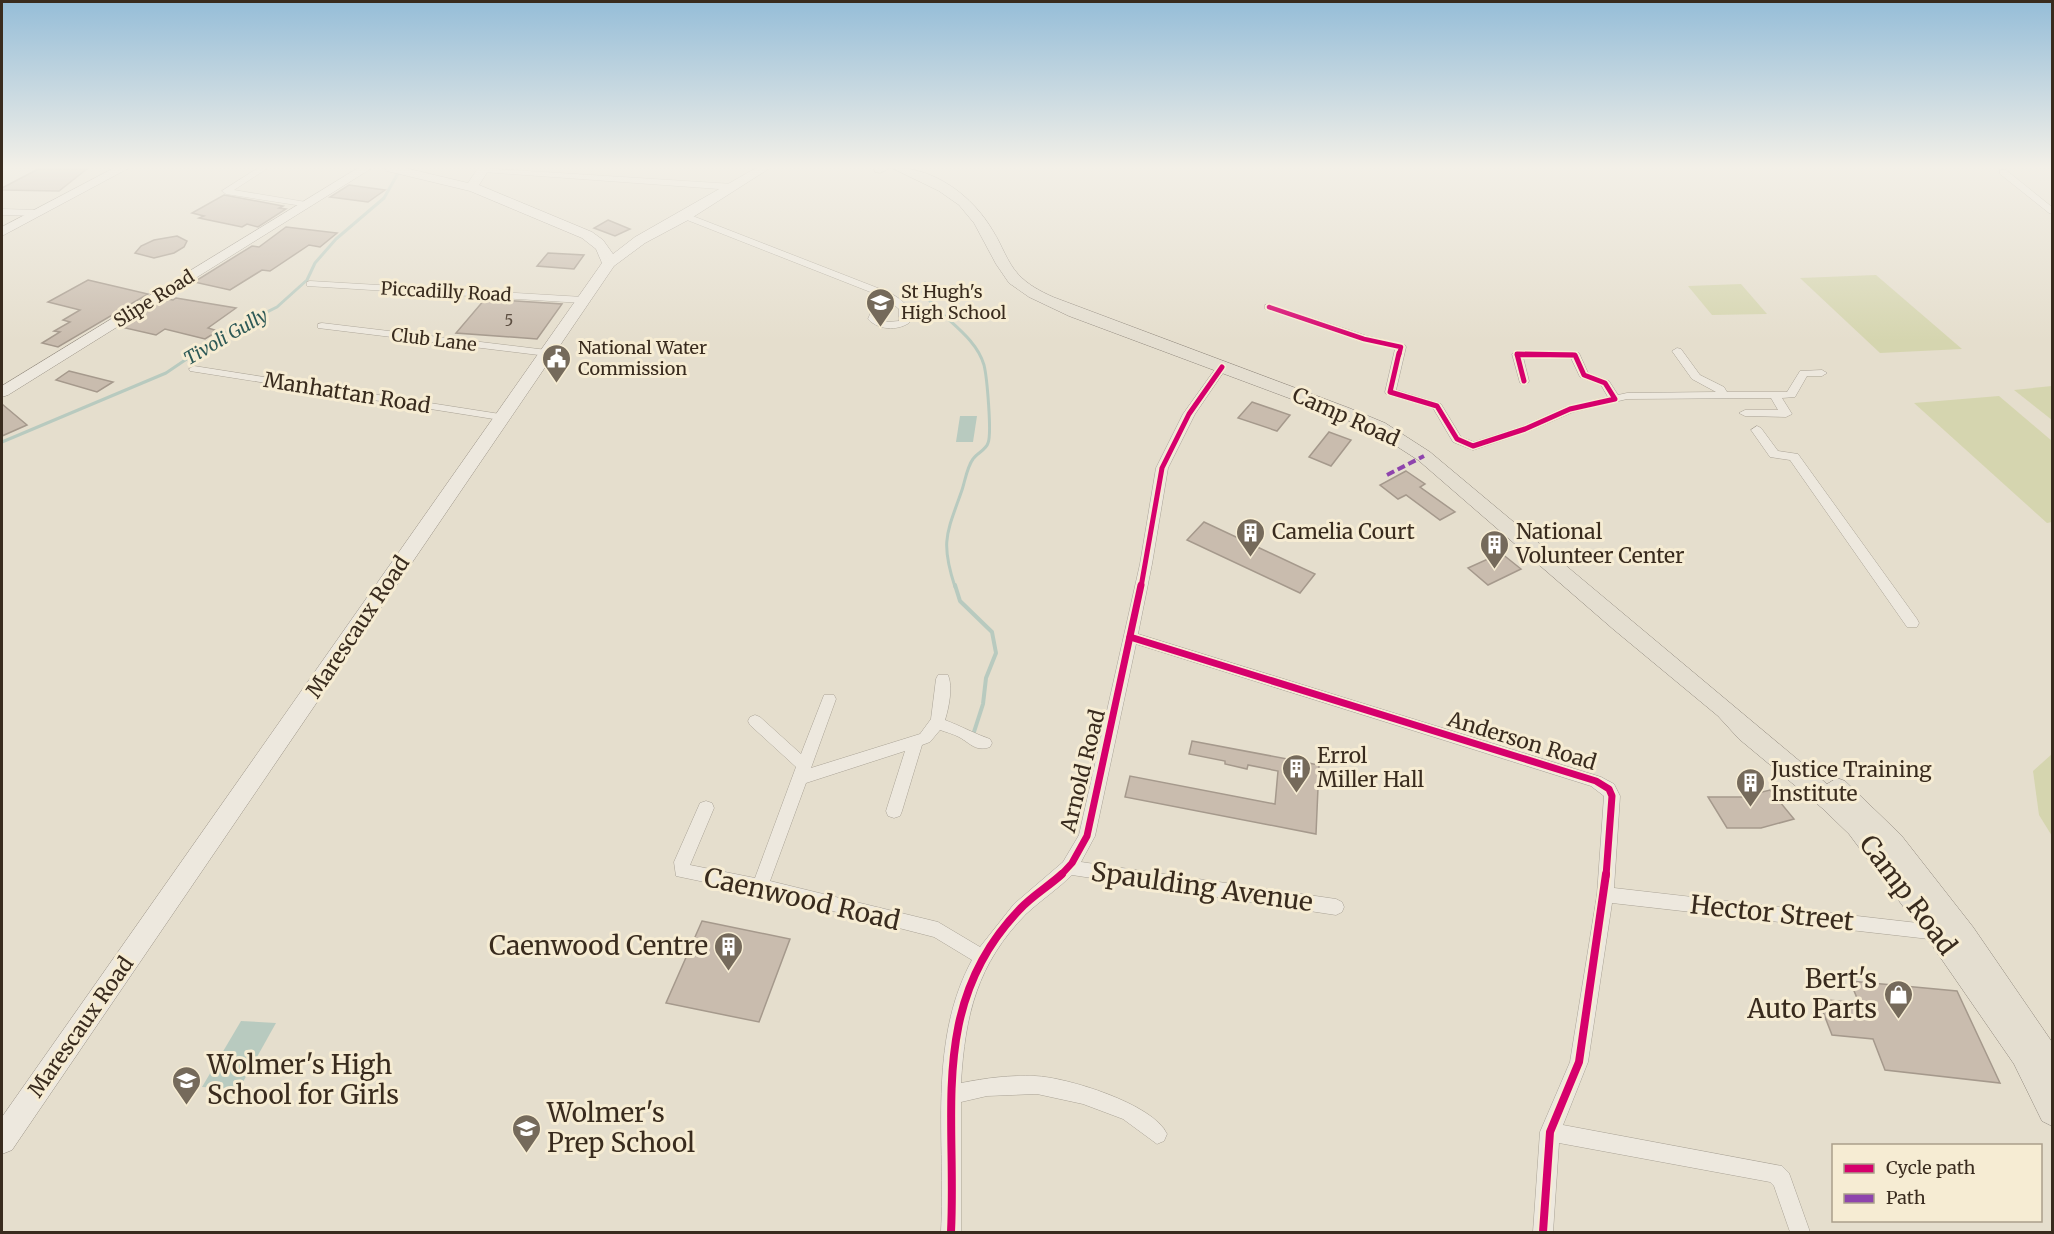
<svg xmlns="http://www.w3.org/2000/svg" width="2054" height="1234" font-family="Merriweather,serif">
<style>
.green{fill:#d5d5af}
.water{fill:#b8cabf}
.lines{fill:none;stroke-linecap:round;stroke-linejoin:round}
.stream-far1{stroke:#b8cabf;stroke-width:3}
.stream{stroke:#b8cabf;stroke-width:4}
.building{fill:#c9bcae;stroke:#a5998c;stroke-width:1.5}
.street-casing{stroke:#aaa396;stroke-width:1}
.secondary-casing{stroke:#9a9286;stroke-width:1}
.primary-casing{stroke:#90887d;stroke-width:1}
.street{fill:#ede8de;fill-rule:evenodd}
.secondary{fill:#ede8de;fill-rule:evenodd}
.primary{fill:#e4ded0;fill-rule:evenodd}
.quiet{stroke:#8e44ad;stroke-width:4;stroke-dasharray:8 4;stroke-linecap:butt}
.cycleway-far3-casing{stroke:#f6ecd3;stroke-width:8}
.cycleway-far2-casing{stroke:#f6ecd3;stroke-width:8}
.cycleway-far1-casing{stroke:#f6ecd3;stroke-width:10}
.cycleway-casing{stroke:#f6ecd3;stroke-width:12}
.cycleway-far3{stroke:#d6006c;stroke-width:4.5}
.cycleway-far2{stroke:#d6006c;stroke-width:5}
.cycleway-far1{stroke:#d6006c;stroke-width:7}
.cycleway{stroke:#d6006c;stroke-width:8}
.labels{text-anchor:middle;stroke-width:6;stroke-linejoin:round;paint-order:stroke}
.far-number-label{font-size:15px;fill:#5d4f42}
.far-street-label{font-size:18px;fill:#392b1e;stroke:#f6ecd3}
.far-poi-label{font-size:18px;fill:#392b1e;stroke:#f6ecd3;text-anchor:start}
.far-water-label{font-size:18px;font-style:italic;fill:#2d5956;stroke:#f6ecd3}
.street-label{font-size:21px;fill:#392b1e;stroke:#f6ecd3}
.poi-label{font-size:21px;fill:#392b1e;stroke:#f6ecd3;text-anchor:start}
.near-street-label{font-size:26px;fill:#392b1e;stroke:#f6ecd3}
.near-poi-label{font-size:26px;fill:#392b1e;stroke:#f6ecd3;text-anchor:end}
</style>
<rect width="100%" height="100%" fill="#e5decd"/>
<g class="green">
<path d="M1876,275L1962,349L1880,353L1800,278Z"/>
<path d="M1741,284L1767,314L1712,315L1688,286Z"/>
<path d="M2052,386V420L2014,390Z"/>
<path d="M1999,396L2052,441V522L2047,523L1914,403Z"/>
<path d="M2052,754V836L2039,815L2033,771Z"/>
</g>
<g class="water">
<path d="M960,416H977L973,442H956Z"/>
<path d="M241,1021L276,1023L239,1089L202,1087Z"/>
</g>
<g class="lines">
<g class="stream-far1">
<path d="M925,283L923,292C940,318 975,334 984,365C987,377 992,434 988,443C986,450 977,453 973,459C967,467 965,481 962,490C947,533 940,541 955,587"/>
<path d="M2,442L166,373L225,333L277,307L307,280L315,263L336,239L384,198L401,168"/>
</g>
<path class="stream" d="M955,585L960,601L992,632L996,653L986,678L983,704L973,735"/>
</g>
<g class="building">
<path d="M40,168H88L59,191L2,190V188Z"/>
<path d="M349,185L385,190L368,202L330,197Z"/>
<path d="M224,195L283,206L279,208L286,209L258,227L247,224L242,227L199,218L204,216L192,213Z"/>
<path d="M608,220L630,229L615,236L594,228Z"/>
<path d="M286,227L337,233L320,247L309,245L270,271L262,270L230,290L194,282L252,246L259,247Z"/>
<path d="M177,236L187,241L184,247L174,253L154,258L135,253L141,246L154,240Z"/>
<path d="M548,253L584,255L574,269L537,266Z"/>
<path d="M88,280L148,294L58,347L42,343L60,332L54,331L70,322L63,320L80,310L48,302Z"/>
<path d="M176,298L236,308L208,328L218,331L205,339L165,329L156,335L121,327L167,299L173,300Z"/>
<path d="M485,299L562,304L537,339L456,333Z"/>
<path d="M69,371L113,382L97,392L56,380Z"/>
<path d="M1252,402L1290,415L1277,431L1238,418Z"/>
<path d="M2,404L27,425L2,436Z"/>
<path d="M1329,432L1351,440L1331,466L1309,457Z"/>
<path d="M1406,471L1425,484L1420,487L1455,512L1440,520L1406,495L1398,499L1380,485Z"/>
<path d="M1204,522L1315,574L1300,593L1187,540Z"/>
<path d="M1501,553L1521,569L1488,585L1468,568Z"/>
<path d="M1192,741L1319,765L1316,834L1125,797L1130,776L1275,804L1278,771L1248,765L1247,769L1225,764V761L1189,754Z"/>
<path d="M1770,790L1794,819L1761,828H1727L1708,797H1742Z"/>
<path d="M702,921L790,939L759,1022L666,1003Z"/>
<path d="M1850,981L1957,991L2000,1083L1885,1070L1873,1039L1832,1035L1818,999L1859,1003Z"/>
</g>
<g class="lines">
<defs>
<g id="street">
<path d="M258,168H268L234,190L306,202L309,203V207L226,194L222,191Z"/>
<path d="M480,168L733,184L737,187L733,190L483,172L480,171Z"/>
<path d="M2000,170H2006L2052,207V214L2049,213L2000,174Z"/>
<path d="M2,209L38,210L42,213L38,216L2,215Z"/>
<path d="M685,213L888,292C901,299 913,306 909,323C897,331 878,330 868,319L878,295L682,218L680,216ZM887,299L899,309V321L888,322L878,318Z"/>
<path d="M310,281L583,297L588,300L583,303L307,286V282Z"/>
<path d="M1269,304L1367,336L1405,345L1406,347L1396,390L1441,404L1461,437L1474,442L1521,427L1566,407L1608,397L1601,385L1580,377L1571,358L1523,357L1529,381L1528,383H1520L1512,354L1517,351L1579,353L1588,373L1609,381L1618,395L1627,393L1716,392L1692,379L1672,351L1677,348L1681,349L1700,375L1724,387L1727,392H1787L1800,371L1822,370L1827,373L1822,376H1807L1795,397L1782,398L1792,414L1786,417L1745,416L1739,413L1745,410H1778L1771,398L1627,399L1573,412L1529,431L1473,450L1453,442L1433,408L1386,394L1385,392L1395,349L1360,341L1265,309V305Z"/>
<path d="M322,323L547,350L552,353L547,356L318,328V324Z"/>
<path d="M1222,364L1227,367L1195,414L1168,468L1152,564L1138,634L1601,777L1614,784L1620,796L1614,888L1944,926L1947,932L1944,938L1938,940L1612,903L1588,1062L1563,1125L1782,1166L1789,1173L1810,1232H1790L1774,1186L1770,1182L1559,1143L1553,1232H1533L1540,1132L1570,1062L1597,895L1604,796L1591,786L1136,644L1095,836L1081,862L1336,899L1342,902L1344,907L1342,912L1336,915L1072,875C1058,889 1041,900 1026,914C977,964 965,1015 961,1083C986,1078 1010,1075 1035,1076C1066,1077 1154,1104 1167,1134L1164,1141L1157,1144L1123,1119L1083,1104L1037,1094L987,1096L961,1102V1232H941C946,1142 927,1043 972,960L934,937L786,899L676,876L674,862L700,803L706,801L712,803L714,808L690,865L755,878L796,767L750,725L748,721L750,717L755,715L760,717L801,754L824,695H834L836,699L811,768L920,734L931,719L936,679L938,675H948C953,687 949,707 945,720C961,726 975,734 990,739L992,743L990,747C976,752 971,744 959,737C953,734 946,732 940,730L930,742L922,745L902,811L900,816L894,818L888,816L886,811L905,751L806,783L770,881L938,922L980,947L1014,904L1063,862L1079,835L1140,564L1156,468L1183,414L1218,365Z"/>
<path d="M194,366L500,414L506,417L500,420L190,371L189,369Z"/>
<path d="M1757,426L1761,428L1778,451L1798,454L1917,619L1919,623L1917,627H1907L1790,460L1770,457L1751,430Z"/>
</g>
<g id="secondary">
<path d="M114,168H129L2,236V227Z"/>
<path d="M358,168H372L8,395L2,397V386Z"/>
<path d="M385,168H405L468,183L478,168H490L479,185L592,232L603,240L613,254L635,237L756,168H770L690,219L645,243L614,266L12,1150L2,1154V1117L602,263L596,249L582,238L470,191L387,171Z"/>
</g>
<g id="primary">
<path d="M874,168H890L880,173L875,172Z"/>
<path d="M892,168C933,166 973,196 993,231C1002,245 1007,262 1018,274C1028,285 1040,291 1053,297L1349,408L1385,423L1430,452L1827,784L1837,778L1845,781L1901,835L1973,927L2052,1042V1126L2042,1121L2014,1064L1929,941L1849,834L1822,808L1739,739L1718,716L1613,629L1418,460L1373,431L1337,416L1069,316L1029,297L1009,283L996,264L974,223L959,205L939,191Z"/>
</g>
</defs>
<use href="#street" class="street-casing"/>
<use href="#secondary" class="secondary-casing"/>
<use href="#primary" class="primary-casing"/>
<use href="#street" class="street"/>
<use href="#secondary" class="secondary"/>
<use href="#primary" class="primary"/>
<path class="quiet" d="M1387,475L1424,456"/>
<defs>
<g id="cycleway-far3">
<path d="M1269,307L1364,339L1401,347L1399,355"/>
<path d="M1517,355H1573"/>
</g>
<g id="cycleway-far2">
<path d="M1399,353L1390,392L1437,406L1457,439L1473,446L1525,429L1570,409L1615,399L1605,383L1584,375L1575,355L1517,354L1524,381"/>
<path d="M1141,587L1162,468L1189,414L1222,367"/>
</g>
<g id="cycleway-far1">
<path d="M1130,637L1596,781L1609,789L1612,796L1606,876"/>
<path d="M1060,876L1072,863L1087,836L1141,585"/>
</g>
<g id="cycleway">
<path d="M951,1232C957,1114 928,1004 1020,909C1032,896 1049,886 1062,874"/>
<path d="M1543,1232L1550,1132L1579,1062L1606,874"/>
</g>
</defs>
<use href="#cycleway-far3" class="cycleway-far3-casing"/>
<use href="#cycleway-far2" class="cycleway-far2-casing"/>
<use href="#cycleway-far1" class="cycleway-far1-casing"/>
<use href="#cycleway" class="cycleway-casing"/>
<use href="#cycleway-far3" class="cycleway-far3"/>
<use href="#cycleway-far2" class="cycleway-far2"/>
<use href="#cycleway-far1" class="cycleway-far1"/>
<use href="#cycleway" class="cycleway"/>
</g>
<linearGradient id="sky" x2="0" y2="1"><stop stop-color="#95bdd8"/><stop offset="0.49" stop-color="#f3f0e8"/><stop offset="1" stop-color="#f3f0e8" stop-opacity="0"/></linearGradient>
<rect width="2054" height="341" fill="url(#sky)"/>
<defs>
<symbol id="school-pin" viewBox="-11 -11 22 30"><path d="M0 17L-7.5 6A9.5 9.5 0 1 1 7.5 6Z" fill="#756a5b" stroke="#f6ecd3"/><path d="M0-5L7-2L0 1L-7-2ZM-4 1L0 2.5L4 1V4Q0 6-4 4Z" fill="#fff"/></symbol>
<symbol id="civic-pin" viewBox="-11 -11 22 30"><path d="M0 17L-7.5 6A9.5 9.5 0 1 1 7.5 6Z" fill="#756a5b" stroke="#f6ecd3"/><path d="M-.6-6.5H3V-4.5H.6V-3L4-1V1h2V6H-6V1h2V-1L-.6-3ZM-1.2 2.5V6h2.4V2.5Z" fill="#fff"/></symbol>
<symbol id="building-pin" viewBox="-11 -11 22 30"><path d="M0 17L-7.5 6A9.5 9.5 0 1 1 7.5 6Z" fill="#756a5b" stroke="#f6ecd3"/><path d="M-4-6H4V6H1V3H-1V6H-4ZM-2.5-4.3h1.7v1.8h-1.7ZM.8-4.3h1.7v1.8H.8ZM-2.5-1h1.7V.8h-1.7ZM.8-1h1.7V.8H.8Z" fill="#fff"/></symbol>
<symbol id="shop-pin" viewBox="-11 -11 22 30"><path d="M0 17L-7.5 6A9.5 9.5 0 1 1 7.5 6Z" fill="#756a5b" stroke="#f6ecd3"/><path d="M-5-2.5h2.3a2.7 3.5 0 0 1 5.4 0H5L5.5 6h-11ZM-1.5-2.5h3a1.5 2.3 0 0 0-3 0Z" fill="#fff"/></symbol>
</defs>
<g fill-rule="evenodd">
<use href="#school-pin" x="864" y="286" width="33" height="45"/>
<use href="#civic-pin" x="540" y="342" width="33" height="45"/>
<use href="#building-pin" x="1234" y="516" width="33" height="45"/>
<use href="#building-pin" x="1478" y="528" width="33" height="45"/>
<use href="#building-pin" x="1280" y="752" width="33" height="45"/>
<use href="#building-pin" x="1734" y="766" width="33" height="45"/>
<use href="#building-pin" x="712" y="930" width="33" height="45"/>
<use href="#shop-pin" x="1882" y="978" width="33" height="45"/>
<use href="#school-pin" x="170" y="1064" width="33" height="45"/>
<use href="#school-pin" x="510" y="1112" width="33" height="45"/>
</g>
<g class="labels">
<g class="far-number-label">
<text x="509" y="326">5</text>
</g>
<g class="far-street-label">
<text transform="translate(446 292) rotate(3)" y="6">Piccadilly Road</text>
<text transform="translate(154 299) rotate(-32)" y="6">Slipe Road</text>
<text transform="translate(434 340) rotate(7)" y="6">Club Lane</text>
</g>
<g class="far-poi-label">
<text x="901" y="298">St Hugh's<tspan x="901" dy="21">High School</tspan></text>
<text x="578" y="354">National Water<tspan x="578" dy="21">Commission</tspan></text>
</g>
<g class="far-water-label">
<text transform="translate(226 337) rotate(-30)" y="6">Tivoli Gully</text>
</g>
<g class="street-label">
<text transform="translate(347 393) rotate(9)" y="7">Manhattan Road</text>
<text transform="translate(1346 417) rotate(24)" y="7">Camp Road</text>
<text transform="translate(358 627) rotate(-56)" y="7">Marescaux Road</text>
<text transform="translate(1522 741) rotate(17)" y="7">Anderson Road</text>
<text transform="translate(1083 771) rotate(-76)" y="7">Arnold Road</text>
<text transform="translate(81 1027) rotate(-55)" y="7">Marescaux Road</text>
</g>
<g class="poi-label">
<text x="1272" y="539">Camelia Court</text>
<text x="1516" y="539">National<tspan x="1516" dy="24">Volunteer Center</tspan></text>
<text x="1317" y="763">Errol<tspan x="1317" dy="24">Miller Hall</tspan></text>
<text x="1771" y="777">Justice Training<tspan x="1771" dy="24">Institute</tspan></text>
</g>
<g class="near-street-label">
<text transform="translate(1202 887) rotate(8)" y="9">Spaulding Avenue</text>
<text transform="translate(1908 895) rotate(53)" y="9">Camp Road</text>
<text transform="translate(802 899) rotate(13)" y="9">Caenwood Road</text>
<text transform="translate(1772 913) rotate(6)" y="9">Hector Street</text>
</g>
<g class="near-poi-label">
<text x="708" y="955">Caenwood Centre</text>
<text x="1877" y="988">Bert's<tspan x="1877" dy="30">Auto Parts</tspan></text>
<text x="207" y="1074" text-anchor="start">Wolmer's High<tspan x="207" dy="30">School for Girls</tspan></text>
<text x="547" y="1122" text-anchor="start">Wolmer's<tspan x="547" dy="30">Prep School</tspan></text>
</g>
</g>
<rect width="2054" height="1234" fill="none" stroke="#392b1e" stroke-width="6"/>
<rect x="1832" y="1144" width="210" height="78" fill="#f6ecd3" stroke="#aa9f8b" stroke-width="1.5"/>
<rect x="1844" y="1164" width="30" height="9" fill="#d6006c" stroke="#aa9f8b" stroke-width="1.5"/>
<text x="1886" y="1174" font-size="18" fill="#392b1e">Cycle path</text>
<rect x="1844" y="1194" width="30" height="9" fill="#8e44ad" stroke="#aa9f8b" stroke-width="1.5"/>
<text x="1886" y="1204" font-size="18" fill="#392b1e">Path</text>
</svg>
